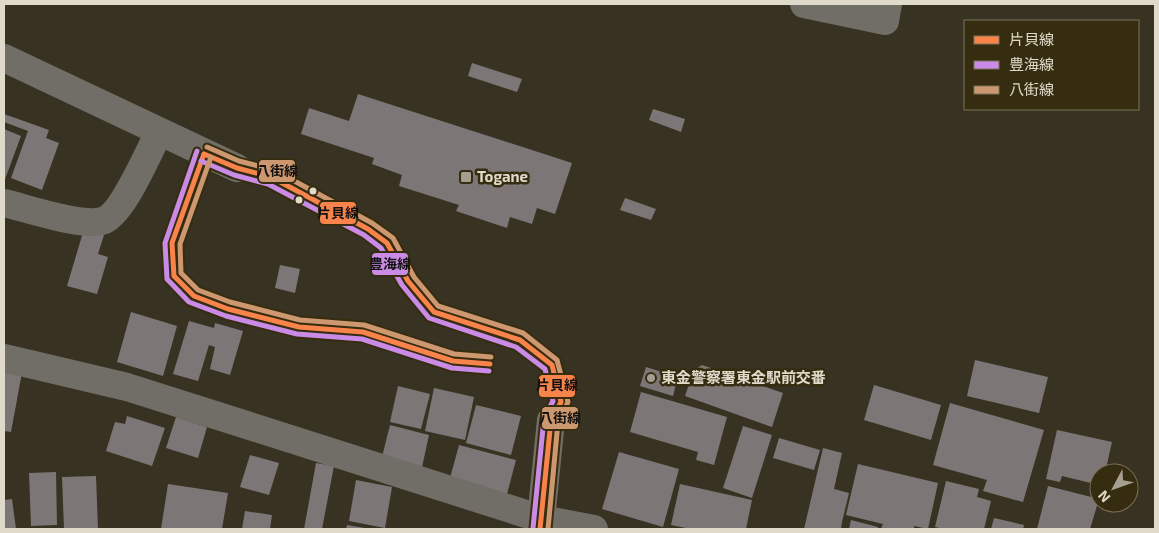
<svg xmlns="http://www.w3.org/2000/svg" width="1159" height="533" font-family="'Exo 2','Noto Sans JP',sans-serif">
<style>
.building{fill:#7c7776}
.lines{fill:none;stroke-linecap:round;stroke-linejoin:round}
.street{stroke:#706e66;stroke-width:28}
.secondary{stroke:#746f66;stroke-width:28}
.bus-1-casing{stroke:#362c10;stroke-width:9}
.bus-2-casing{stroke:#362c10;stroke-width:9}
.bus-3-casing{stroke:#362c10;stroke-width:9}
.bus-1{stroke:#f8844c;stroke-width:5}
.bus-2{stroke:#ca8be6;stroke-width:5}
.bus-3{stroke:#cd976f;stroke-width:5}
.poi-dot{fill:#a59f90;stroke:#362c10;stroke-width:2}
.bus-dot{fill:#e0daca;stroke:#362c10;stroke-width:2}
.labels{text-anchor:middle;stroke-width:5;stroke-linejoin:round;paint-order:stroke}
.poi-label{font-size:15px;font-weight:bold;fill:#e0daca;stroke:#362c10;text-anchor:start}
.line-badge{stroke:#362c10;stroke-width:2}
.pale-badge-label{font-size:14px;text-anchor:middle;font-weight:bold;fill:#111}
</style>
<rect width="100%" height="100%" fill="#383223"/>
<g class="building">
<path d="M472,63L522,79L517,92L468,76Z"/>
<path d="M358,94L572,163L555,214L537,208L532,224L510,217L507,228L456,211L459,205L399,186L402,175L372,164L374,158L301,134L309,108L349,121Z"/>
<path d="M653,109L685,119L681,132L649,120Z"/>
<path d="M4,114L49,130L46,138L59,143L42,190L11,178L28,131L4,122Z"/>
<path d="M4,129L21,136L4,182Z"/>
<path d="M625,198L656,209L651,220L620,210Z"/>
<path d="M84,229L104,235L98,254L108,257L97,294L67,286Z"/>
<path d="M280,265L300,269L295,293L275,288Z"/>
<path d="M131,312L177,326L163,376L117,362Z"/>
<path d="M189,321L214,328L215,323L243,331L230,375L210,369L215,347L209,345L198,381L173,374Z"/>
<path d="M975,360L1048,377L1039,413L967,396Z"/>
<path d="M4,363L23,367L11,432L4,431Z"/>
<path d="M702,365L783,393L772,427L685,396L694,370Z"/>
<path d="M646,367L678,377L673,396L640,386Z"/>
<path d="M874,385L941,405L931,440L864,420Z"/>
<path d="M398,386L430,394L421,429L390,422Z"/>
<path d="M434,388L474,397L465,440L425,431Z"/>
<path d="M641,392L727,417L714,465L696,460L698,452L630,432Z"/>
<path d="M950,403L1044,430L1023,502L983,491L987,480L933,465Z"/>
<path d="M476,405L521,416L511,455L466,443Z"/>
<path d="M127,416L165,428L152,466L106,451L115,422L125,424Z"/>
<path d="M176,417L207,427L198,458L166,448Z"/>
<path d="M390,425L429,435L422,467L382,457Z"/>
<path d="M743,426L772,435L752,498L723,488Z"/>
<path d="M1057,430L1112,442L1105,473H1099V485L1062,476L1060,482L1046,479Z"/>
<path d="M779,438L820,450L814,470L773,458Z"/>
<path d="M459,445L516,460L507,494L450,478Z"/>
<path d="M823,448L842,453L834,489L849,493L842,522L841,529H804Z"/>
<path d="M619,452L679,469L663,527L602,509Z"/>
<path d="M250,455L279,463L269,495L240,487Z"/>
<path d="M316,463L334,466L322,529H304Z"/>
<path d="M858,464L938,483L928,529L914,526V529H881L883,524L846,515Z"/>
<path d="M56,472L57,525L31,526L29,473Z"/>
<path d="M96,476L98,529H64L62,477Z"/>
<path d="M356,480L392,487L385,528L349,521Z"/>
<path d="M946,481L979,489L977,497L991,501L984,529H944L935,527Z"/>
<path d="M168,484L228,493L222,529H161Z"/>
<path d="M680,484L752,500L746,529H691L671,525Z"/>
<path d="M1048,486L1099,499L1090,529H1037Z"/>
<path d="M12,499L16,529H4V500Z"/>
<path d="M245,511L272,515L270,529H242Z"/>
<path d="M994,518L1024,525L1023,529H991Z"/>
<path d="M851,520L878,527V529H849Z"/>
<path d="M347,525L365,528V529H346Z"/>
</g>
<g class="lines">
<g class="street">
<path d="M804,4L885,21L888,4"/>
<path d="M4,58L237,168"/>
<path d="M4,203C26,208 81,227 102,221C122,216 149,151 159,132"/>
<path d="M4,358L127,387L542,519L594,529"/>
</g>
<path class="secondary" d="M540,529L551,420"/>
<defs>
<g id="bus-1">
<path d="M204,154L237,168L271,177L368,229L387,243L408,281L434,312L520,340L552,365L561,402L551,420L540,529"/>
<path d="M204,154L172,243L174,276L194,296L228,309L299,327L363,332L453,361L490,364"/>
</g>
<g id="bus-2">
<path d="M197,151L165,243L167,279L189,302L226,316L297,334L362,339L452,368L489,371"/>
<path d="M201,161L234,175L268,184L364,235L381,248L402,285L429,318L516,347L545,369L553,401L544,418L533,528"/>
</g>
<g id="bus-3">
<path d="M207,147L239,161L274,170L372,223L393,238L414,277L438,306L523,333L557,360L568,402L558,422L548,529"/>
<path d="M211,157L180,244L181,273L198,290L230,302L300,320L364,325L454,354L491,357"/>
</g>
</defs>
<use href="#bus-1" class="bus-1-casing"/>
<use href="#bus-2" class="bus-2-casing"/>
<use href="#bus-3" class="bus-3-casing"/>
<use href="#bus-1" class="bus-1"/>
<use href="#bus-2" class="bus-2"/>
<use href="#bus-3" class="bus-3"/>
</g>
<g class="poi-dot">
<rect x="460" y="171" width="12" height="12" rx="2.5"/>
<circle cx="651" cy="378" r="5"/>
</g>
<g class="bus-dot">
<circle cx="313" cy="191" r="4.5"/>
<circle cx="299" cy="200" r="4.5"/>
</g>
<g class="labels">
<g class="poi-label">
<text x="477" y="182">Togane</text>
<text x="661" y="383">東金警察署東金駅前交番</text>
</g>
</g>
<g class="line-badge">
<rect x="258" y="159" width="38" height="24" rx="5" fill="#cd976f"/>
<rect x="319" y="201" width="38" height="24" rx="5" fill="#f8844c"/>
<rect x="371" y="252" width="38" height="24" rx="5" fill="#ca8be6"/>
<rect x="538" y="374" width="38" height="24" rx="5" fill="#f8844c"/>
<rect x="541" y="406" width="38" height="24" rx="5" fill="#cd976f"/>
</g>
<g class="pale-badge-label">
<text x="277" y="176">八街線</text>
<text x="338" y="218">片貝線</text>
<text x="390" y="269">豊海線</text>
<text x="557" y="390">片貝線</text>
<text x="560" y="423">八街線</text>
</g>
<rect width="1159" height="533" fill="none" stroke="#e0daca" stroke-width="10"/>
<rect x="964" y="20" width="175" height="90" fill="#362c10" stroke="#7a725a"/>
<rect x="974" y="36" width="25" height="8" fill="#f8844c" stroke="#7a725a"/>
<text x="1009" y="45" font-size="15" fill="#e0daca">片貝線</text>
<rect x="974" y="61" width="25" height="8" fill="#ca8be6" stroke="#7a725a"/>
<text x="1009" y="70" font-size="15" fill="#e0daca">豊海線</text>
<rect x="974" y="86" width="25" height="8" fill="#cd976f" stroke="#7a725a"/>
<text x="1009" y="95" font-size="15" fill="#e0daca">八街線</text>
<g transform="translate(1114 488) rotate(229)"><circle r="24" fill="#362c10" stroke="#7a725a"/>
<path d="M0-4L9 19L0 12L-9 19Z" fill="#a59f90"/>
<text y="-8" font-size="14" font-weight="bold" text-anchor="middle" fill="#e0daca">N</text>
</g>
</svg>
